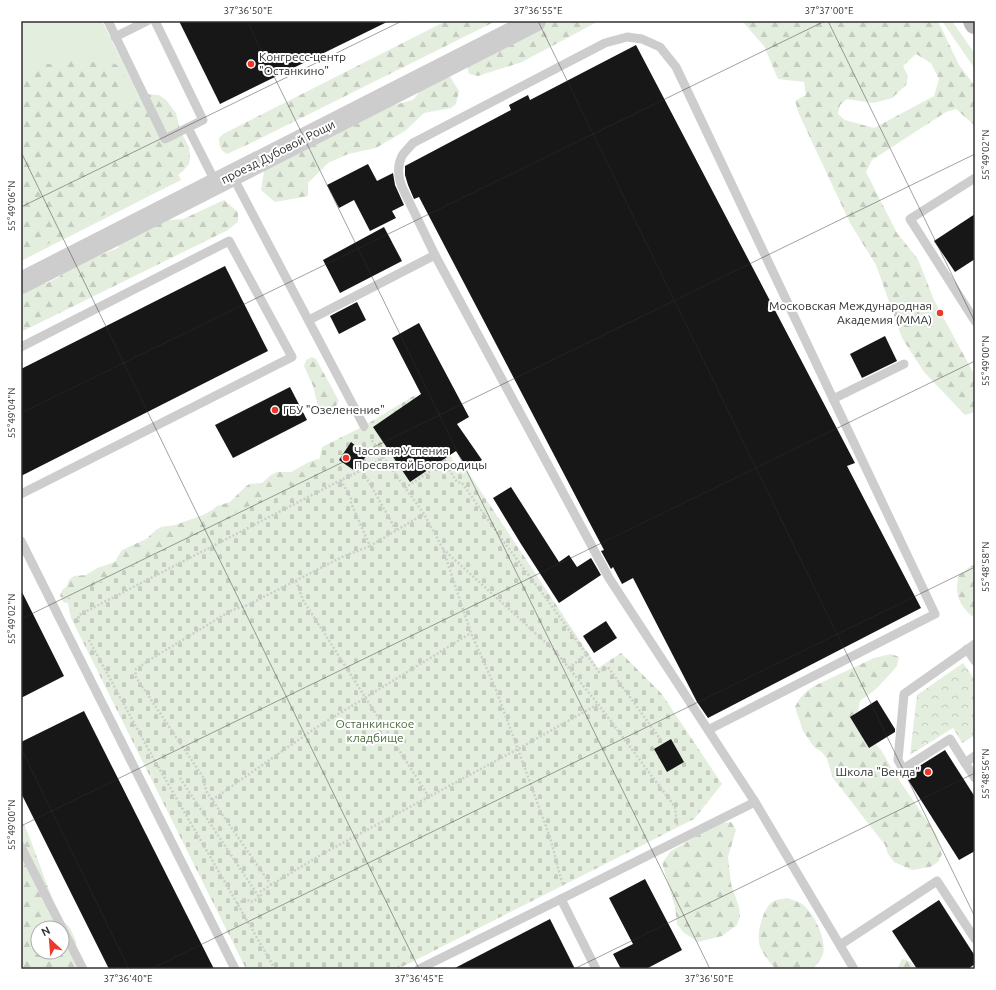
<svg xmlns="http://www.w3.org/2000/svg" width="996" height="990" font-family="Ubuntu,sans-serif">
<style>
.grass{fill:#e4eede}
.forest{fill:url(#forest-firs);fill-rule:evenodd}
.cemetery{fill:url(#cemetery-stones)}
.park{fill:url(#park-crowns)}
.building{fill:#171717}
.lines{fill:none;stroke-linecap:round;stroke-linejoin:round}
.path{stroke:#cdcdcd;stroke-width:2.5;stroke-dasharray:2 2;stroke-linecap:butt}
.service{stroke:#cdcdcd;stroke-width:9}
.tertiary{stroke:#cdcdcd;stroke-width:22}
.secondary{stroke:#bababa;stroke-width:22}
.ticks{fill:none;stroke:#303030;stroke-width:1;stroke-opacity:0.45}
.poi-dot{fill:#ee382c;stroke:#fff;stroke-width:1.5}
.labels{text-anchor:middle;stroke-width:4;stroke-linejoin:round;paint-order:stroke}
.poi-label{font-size:12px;fill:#303030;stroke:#fff;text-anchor:start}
.street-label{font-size:12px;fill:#303030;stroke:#fff}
.park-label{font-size:12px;fill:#4c6f3b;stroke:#fff}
.neatline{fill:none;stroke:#303030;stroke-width:1.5}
.ticks-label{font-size:10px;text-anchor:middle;fill:#303030}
</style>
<defs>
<pattern id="forest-firs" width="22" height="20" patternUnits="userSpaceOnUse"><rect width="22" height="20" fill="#e4eede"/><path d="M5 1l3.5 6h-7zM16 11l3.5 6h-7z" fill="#c4ccbf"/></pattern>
<pattern id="cemetery-stones" width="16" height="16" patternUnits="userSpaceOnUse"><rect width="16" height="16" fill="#e4eede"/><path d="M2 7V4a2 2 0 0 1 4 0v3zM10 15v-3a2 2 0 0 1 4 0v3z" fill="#c4ccbf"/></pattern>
<pattern id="park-crowns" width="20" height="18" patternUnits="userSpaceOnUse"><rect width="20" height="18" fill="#e4eede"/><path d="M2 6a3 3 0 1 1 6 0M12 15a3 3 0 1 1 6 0" fill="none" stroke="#c4ccbf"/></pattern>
</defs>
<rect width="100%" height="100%" fill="#fff"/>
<g class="grass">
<path d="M21,21H102L181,180L21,261Z"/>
<path d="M942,21H952L975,54V69Z"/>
</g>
<g class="forest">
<path d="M446,21H496L253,142L227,154C220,150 219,146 219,138L223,134Z"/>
<path d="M551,21H599L522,62L478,76L469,74L467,65L481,55Z"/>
<path d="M742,21H938L959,65L975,86V126L956,109L946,112L872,160L866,172L897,233L918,259L934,300L975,376V412L965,415L924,372L902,338L876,265L850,223L799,114L795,101L806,95L804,82L778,79L764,46ZM916,54L931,63L939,79L934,96L874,128L845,120L838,114L840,105L847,99L874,103L892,98L906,85L908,76L903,66Z"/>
<path d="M78,60C90,65 112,57 120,68C122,71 123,76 125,80C119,86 114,89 117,99L128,101L149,94L159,95L167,101L176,113L180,130L189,147L190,158L189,164L182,172L162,185L21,258V74H24L39,63L57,65Z"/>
<path d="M449,75L459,91L456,104L451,108L424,113L405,131L376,148L348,154L328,163L308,183V196L275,202L261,190L265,165L370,111L413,100L420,91Z"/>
<path d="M224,200L238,212V222L226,231L21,332V294L24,289L35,283H47L59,277L68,268L118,248L122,234L158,219L170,220L183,219Z"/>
<path d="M312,357L316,359L339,401L334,409L326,413L319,410L313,386L304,366L306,360Z"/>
<path d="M317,459L323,461L325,467L73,601L67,603L63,602L60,596L62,590L67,586L69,580L74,576L86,575L97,568L115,562L118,556L122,550L146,539L156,530L161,527L175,525L203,515L212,510L217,506L230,502L244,488L249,484L262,483L271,475L277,472H291L307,463Z"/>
<path d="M975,564V618C965,612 957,600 957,589C957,585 958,580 958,576L970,567Z"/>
<path d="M891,654L899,657L897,666L891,673L876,689L860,701L856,722L881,750L895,774L936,834L942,854L938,862L930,867L912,870L894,862L888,854L885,845L833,778L827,759L822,752L814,747L803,731L795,707C800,697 805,692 814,686L874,658Z"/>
<path d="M21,819L28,833L59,917L70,928L76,941L77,956L81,969H21ZM38,928H62V952H38Z"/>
<path d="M731,822L736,830L728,857L731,884L739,907L740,916L737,925L722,936L698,942L683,932L677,924L675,907L662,863L671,851L707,830L723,823Z"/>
<path d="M787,898C792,900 798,901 802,904C814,913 827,939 823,954C821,960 817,965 812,969H776C770,963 761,952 759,943C757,932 763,909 772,902C777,899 782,899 787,898Z"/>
<path d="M902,959L909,961L917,969H897Z"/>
</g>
<path class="cemetery" d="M415,395L457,467L462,463L598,668L621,653L661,693L722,784L694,819L398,969H246L71,618L67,599L317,471L322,447L364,426Z"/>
<path class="park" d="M963,663L975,680V735L962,743L953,728L910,755L917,695Z"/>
<g class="building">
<path d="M179,21H389L220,104Z"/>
<path d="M636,45L855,463L847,466L921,608L708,718L697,702L633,578L622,584L613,567L611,569L601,551L604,550L586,516L419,197L414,199L408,185L405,175V166L511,110L509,105L528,95L530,100Z"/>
<path d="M368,164L377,181L393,173L395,185L404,205L392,211L396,218L370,231L354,200L339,208L327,185Z"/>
<path d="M975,214V259L955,272L934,241Z"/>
<path d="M384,227L402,261L340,293L323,260Z"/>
<path d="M225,266L268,351L21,476V369Z"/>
<path d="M357,302L366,320L339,334L330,316Z"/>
<path d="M419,323L469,417L457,424L482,460L468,469L456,451L410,482L373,427L421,394L392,338Z"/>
<path d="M885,336L897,361L862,378L850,354Z"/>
<path d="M290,387L307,420L233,458L215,425Z"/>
<path d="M351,442L367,455L355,471L339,460Z"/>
<path d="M511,487L559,562L569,555L577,567L591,558L601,575L559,603L521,544L493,498Z"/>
<path d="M21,590L64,676L21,698Z"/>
<path d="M606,621L617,638L594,653L583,636Z"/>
<path d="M877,700L895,729V732L869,748L850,717Z"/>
<path d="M84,711L214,969H109L21,793V742Z"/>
<path d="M671,739L684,762L667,772L654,749Z"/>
<path d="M945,750L975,797V851L959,860L905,775Z"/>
<path d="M645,879L682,950L646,969H621L613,954L633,944L609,898Z"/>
<path d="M939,900L975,956V964L968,969H917L892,931Z"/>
<path d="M550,919L575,969H453Z"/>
</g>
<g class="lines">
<g class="path">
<path d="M383,457L424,514L443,549L471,633L495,687L550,837L562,883"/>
<path d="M358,467L362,470L396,530"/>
<path d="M341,480L351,499V503L370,546L424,514"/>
<path d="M405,488L444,462L457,482L462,483L501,538L554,609L599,672L608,667L661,740"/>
<path d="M443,549L555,651L598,704L675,807L677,824L676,825"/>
<path d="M296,581L303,600L429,797"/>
<path d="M79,622L78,620L79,615L341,480L362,470L383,457L371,439"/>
<path d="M89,640L152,756L275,969"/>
<path d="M569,668L588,653"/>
<path d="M180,778L259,897"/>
<path d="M212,800L314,729L471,633"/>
<path d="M271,885L206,791L203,777L135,676L136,669L151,659L232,610L248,605L344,556L370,546"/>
<path d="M237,904L246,899L251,902L261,897V891L324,853L518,749L598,704"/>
<path d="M394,969L406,963"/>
</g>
<g class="service">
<path d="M108,21L165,139L203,120L155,21"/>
<path d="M115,37L147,21"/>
<path d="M188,128L216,183"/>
<path d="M232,175L364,426"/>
<path d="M975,178L910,219L975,321"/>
<path d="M309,320L435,255"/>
<path d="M21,347L229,241L292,357L21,494"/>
<path d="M833,399L904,364"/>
<path d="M21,541L235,969"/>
<path d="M975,644L904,694L898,760L903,769L950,739L965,763L975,756"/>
<path d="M967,649L975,661"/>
<path d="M708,730L935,614L676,67L660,47L642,39L627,37L605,43L413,143C410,147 405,151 402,156C397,166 398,177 402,187L435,255L609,578L755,802L854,969"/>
<path d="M965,763L975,778"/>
<path d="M21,847L83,969"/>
<path d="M561,899L755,802"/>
<path d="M840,945L937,881L975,939"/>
<path d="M419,969L561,899L596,969"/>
</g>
<path class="tertiary" d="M21,283L535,21"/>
<path class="secondary" d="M974,21L975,23"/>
</g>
<path class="ticks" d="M247,21L710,969M538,21L975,917M828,21L975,322M21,152L419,969M21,207L402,21M21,413L825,21M21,619L975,154M21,748L129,969M21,826L975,361M151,969L975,567M574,969L975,773"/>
<g class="poi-dot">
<circle cx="251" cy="64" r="4"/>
<circle cx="940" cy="313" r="4"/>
<circle cx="275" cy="410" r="4"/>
<circle cx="346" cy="458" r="4"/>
<circle cx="928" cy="772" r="4"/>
</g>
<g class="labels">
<g class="poi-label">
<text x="259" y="61">Конгресс-центр<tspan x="259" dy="14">"Останкино"</tspan></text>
<text x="932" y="310" text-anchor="end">Московская Международная<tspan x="932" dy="14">Академия (ММА)</tspan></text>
<text x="283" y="414">ГБУ "Озеленение"</text>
<text x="354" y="455">Часовня Успения<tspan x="354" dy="14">Пресвятой Богородицы</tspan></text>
<text x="920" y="776" text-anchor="end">Школа "Венда"</text>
</g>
<g class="street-label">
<text transform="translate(278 152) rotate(-27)" y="4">проезд Дубовой Рощи</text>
</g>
<g class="park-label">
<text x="375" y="728">Останкинское<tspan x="375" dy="14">кладбище</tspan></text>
</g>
</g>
<rect width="996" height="990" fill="none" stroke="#ffffff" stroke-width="44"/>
<g transform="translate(50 940) rotate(334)"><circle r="19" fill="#ffffff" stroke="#acacac"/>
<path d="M0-3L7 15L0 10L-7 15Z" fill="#ee382c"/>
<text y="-6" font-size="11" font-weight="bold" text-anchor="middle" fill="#303030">N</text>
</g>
<rect x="22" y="22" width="952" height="946" class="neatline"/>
<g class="ticks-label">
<text x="248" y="14">37°36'50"E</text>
<text x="538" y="14">37°36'55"E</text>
<text x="829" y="14">37°37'00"E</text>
<text transform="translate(985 155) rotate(-90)" y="4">55°49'02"N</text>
<text transform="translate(11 206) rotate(-90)" y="4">55°49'06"N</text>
<text transform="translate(985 361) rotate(-90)" y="4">55°49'00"N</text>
<text transform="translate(11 413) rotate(-90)" y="4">55°49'04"N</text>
<text transform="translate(985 567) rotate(-90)" y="4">55°48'58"N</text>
<text transform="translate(11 619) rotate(-90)" y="4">55°49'02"N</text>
<text transform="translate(985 774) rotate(-90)" y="4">55°48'56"N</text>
<text transform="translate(11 825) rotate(-90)" y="4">55°49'00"N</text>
<text x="128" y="982">37°36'40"E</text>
<text x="419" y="982">37°36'45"E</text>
<text x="709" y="982">37°36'50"E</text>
</g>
</svg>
